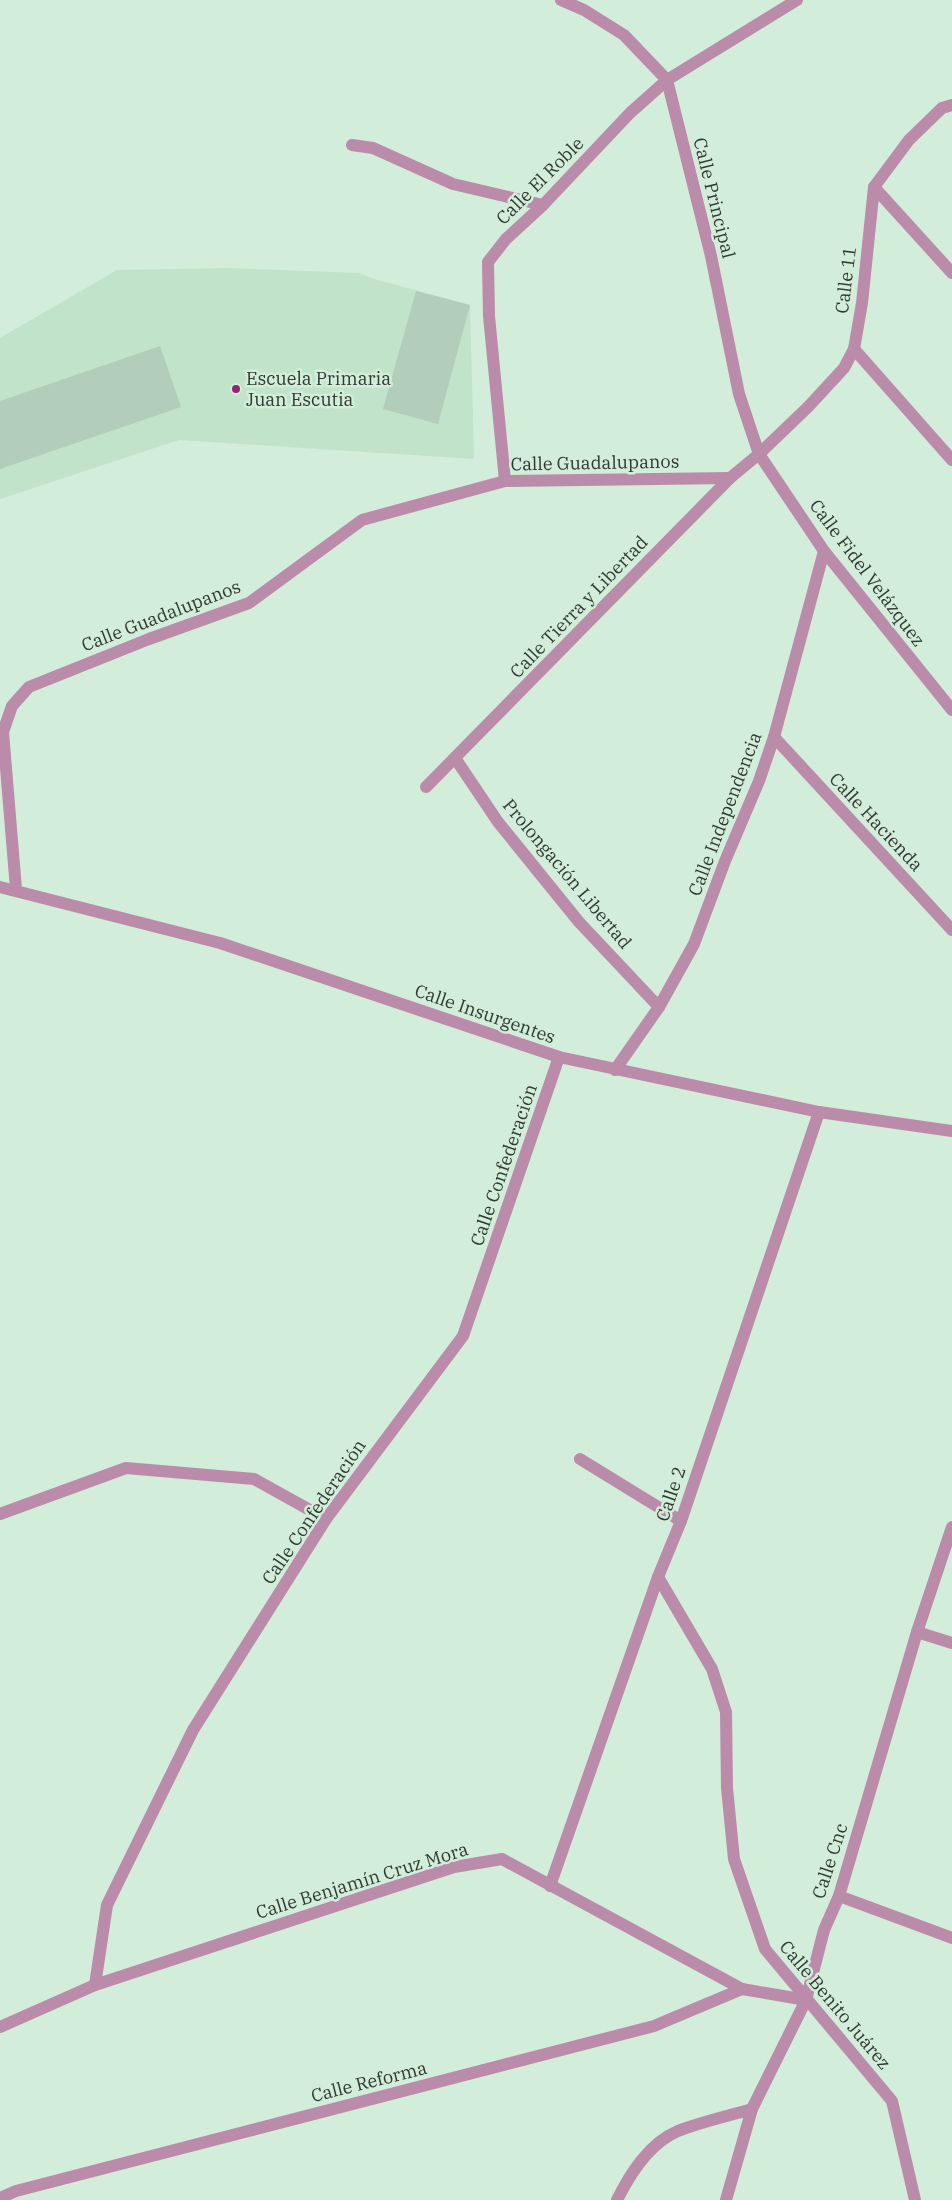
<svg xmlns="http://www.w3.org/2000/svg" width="952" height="2200" font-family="'IBM Plex Serif',serif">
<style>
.built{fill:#c1e3ca}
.building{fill:#b2cdba}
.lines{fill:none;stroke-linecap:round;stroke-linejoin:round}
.lane{stroke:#bb8baa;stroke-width:12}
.street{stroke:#bb8baa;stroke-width:12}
.poi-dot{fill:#98207a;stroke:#d2edd9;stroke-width:2}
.labels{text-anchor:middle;stroke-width:5;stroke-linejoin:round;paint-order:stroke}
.street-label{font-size:18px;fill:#2e3931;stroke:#d2edd9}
.poi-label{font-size:18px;fill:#2e3931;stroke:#d2edd9;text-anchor:start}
</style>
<rect width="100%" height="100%" fill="#d2edd9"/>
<path class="built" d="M230,268L359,273L371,278L470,305L474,459L179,440L0,499V338L117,270Z"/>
<g class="building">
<path d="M416,291L470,305L438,424L383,409Z"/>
<path d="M160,346L181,407L0,469V401Z"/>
</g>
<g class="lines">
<path class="lane" d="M580,1459L681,1521"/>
<g class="street">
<path d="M561,0L584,10L624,35L667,80L711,256L739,394L759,454L824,551L952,710"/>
<path d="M352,145L373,148L453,184L543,205"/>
<path d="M874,187L952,273"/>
<path d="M854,349L952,460"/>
<path d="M505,481L489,316L488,262L506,239L543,205L630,113L667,80L797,0"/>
<path d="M774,737L952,930"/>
<path d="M455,758L498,822L579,922L659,1007"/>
<path d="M426,787L730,478L759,454L808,407L844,368L854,349L862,303L874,187L909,140L942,108L952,105"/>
<path d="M0,887L220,943L559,1057L819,1112L952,1131"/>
<path d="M16,889L3,732L12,706L29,687L149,639L249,603L362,520L505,481L730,478"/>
<path d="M615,1070L659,1007L694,944L725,861L759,781L774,737L824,551"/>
<path d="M0,1514L126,1468L254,1479L326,1519"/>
<path d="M658,1577L712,1669L726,1712L727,1788L734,1859L765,1949L892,2101L915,2200"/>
<path d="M917,1632L952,1643"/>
<path d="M550,1886L658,1577L681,1521L819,1112"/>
<path d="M839,1896L952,1938"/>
<path d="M95,1985L107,1905L193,1730L326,1519L463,1336L559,1057"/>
<path d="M0,2027L95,1985L454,1867L502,1859L742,1989L806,2000"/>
<path d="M0,2198L16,2191L654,2026L742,1989"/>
<path d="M617,2200C630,2174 649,2143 678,2131C701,2122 728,2116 752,2109"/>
<path d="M726,2200L752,2109L806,2000L824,1930L839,1896L917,1632L952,1527"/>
</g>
</g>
<circle class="poi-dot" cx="236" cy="389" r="5"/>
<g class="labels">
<g class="street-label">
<text transform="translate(540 181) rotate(-45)" y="6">Calle El Roble</text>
<text transform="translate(714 198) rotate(76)" y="6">Calle Principal</text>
<text transform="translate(846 280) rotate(-83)" y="6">Calle 11</text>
<text transform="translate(595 463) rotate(-1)" y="6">Calle Guadalupanos</text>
<text transform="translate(867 573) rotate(53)" y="6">Calle Fidel Velázquez</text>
<text transform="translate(579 607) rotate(-46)" y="6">Calle Tierra y Libertad</text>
<text transform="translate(161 616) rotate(-21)" y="6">Calle Guadalupanos</text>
<text transform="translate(725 814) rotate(-69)" y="6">Calle Independencia</text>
<text transform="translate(876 822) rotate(47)" y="6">Calle Hacienda</text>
<text transform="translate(567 874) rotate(50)" y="6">Prolongación Libertad</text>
<text transform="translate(485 1014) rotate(19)" y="6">Calle Insurgentes</text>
<text transform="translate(504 1165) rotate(-71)" y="6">Calle Confederación</text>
<text transform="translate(671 1494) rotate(-71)" y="6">Calle 2</text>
<text transform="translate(314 1512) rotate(-56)" y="6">Calle Confederación</text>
<text transform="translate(830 1861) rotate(-72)" y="6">Calle Cnc</text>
<text transform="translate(362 1881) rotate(-17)" y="6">Calle Benjamín Cruz Mora</text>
<text transform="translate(835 2005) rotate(50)" y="6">Calle Benito Juárez</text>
<text transform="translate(369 2082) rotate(-14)" y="6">Calle Reforma</text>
</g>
<g class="poi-label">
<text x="246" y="385">Escuela Primaria<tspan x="246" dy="21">Juan Escutia</tspan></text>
</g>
</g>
</svg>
